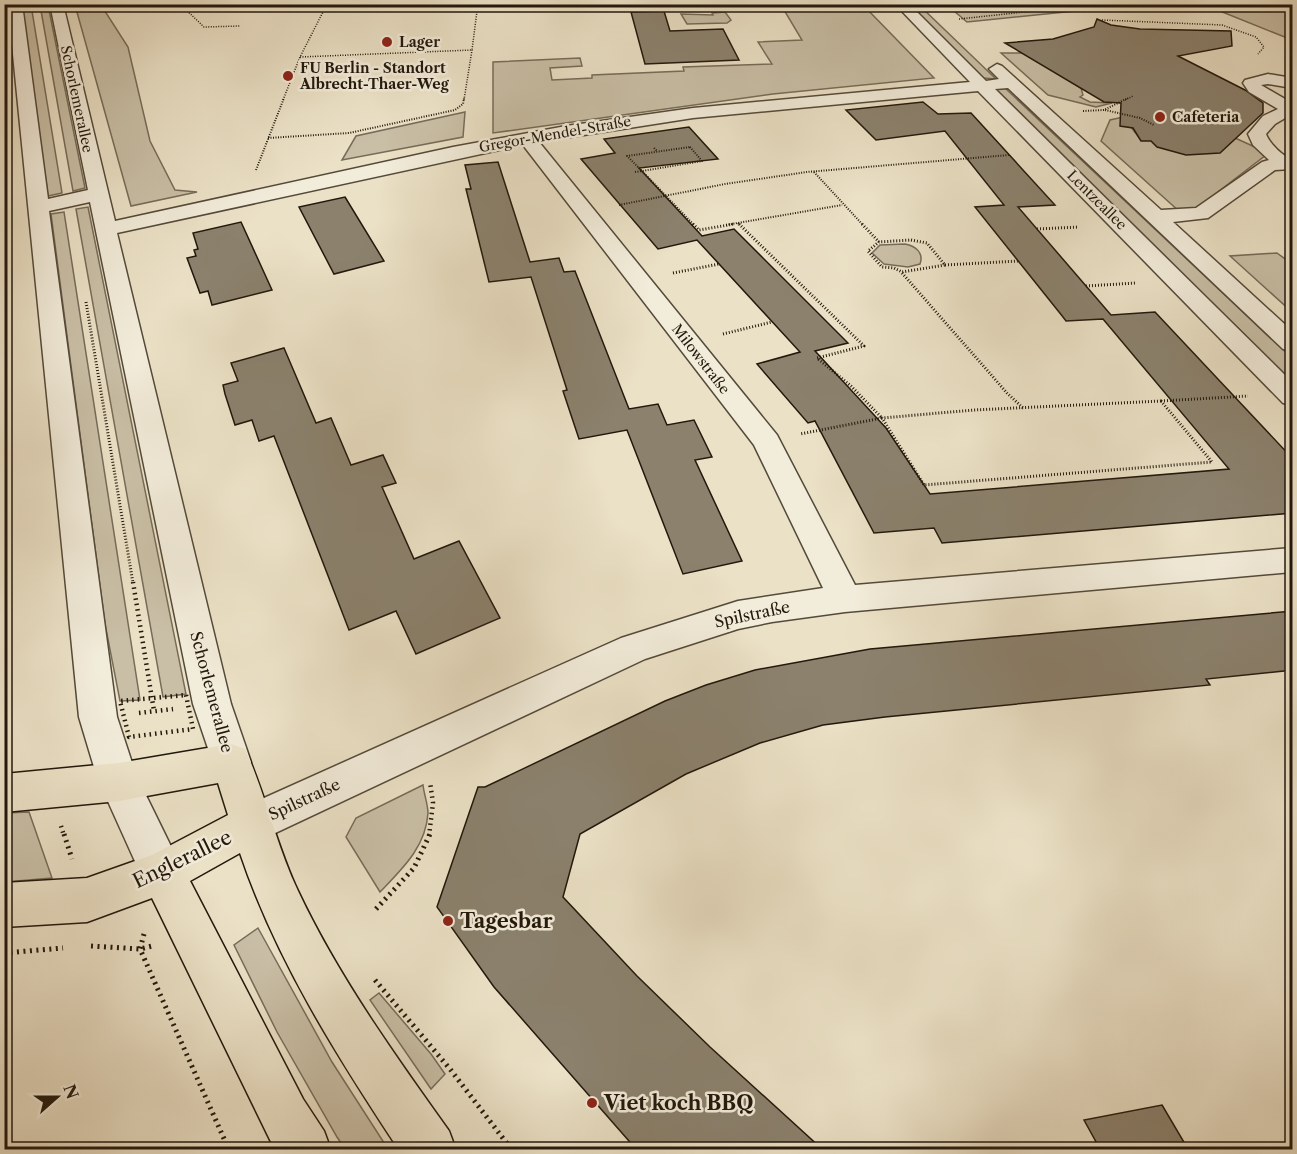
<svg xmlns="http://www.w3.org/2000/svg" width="1297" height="1154" font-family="'Libre Caslon Text',serif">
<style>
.green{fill:#c9bfa6;stroke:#766c59;stroke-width:1.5}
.building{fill:#8b816d;stroke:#22180c;stroke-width:1.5}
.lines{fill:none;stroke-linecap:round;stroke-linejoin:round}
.minor-casing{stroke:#544a3a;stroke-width:3}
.major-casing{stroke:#22180c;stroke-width:3}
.path-far4{stroke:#22180c;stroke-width:1.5;stroke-dasharray:1 1.5;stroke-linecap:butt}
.path-far3{stroke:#22180c;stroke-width:2;stroke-dasharray:1 1.5;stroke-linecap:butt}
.path-far2{stroke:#22180c;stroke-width:3;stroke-dasharray:1 2;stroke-linecap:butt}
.path-far1{stroke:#22180c;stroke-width:4.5;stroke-dasharray:1.5 4;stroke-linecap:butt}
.path{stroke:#22180c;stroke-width:5;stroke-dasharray:2 4.5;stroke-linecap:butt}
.minor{fill:#f2ecda;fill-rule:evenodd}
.major{fill:#ebe1c6;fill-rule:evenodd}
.poi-dot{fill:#8f2418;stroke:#f2ecda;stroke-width:2}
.labels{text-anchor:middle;stroke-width:5;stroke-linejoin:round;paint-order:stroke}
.far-poi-label{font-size:14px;font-weight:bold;fill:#22180c;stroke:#f2ecda;text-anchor:start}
.far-street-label{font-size:14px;fill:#22180c;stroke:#f2ecda}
.street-label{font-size:16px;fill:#22180c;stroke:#f2ecda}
.near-street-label{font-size:20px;fill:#22180c;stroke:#f2ecda}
.near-poi-label{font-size:20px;font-weight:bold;fill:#22180c;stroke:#f2ecda;text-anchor:start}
</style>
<rect width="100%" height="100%" fill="#ebe1c6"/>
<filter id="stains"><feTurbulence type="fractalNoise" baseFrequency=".00333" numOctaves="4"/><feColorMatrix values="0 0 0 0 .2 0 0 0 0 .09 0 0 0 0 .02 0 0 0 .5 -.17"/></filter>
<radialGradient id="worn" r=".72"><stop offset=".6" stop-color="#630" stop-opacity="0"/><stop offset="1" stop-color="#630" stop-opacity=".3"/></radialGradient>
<g class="green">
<path d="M22,5H31L62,193L48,196Z"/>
<path d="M40,5H48L85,188L73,191Z"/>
<path d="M75,5H101L128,47L150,141L175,190L197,192L131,206Z"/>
<path d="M781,5H863L934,78L773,94L493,133V62L580,58L582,66L550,68L552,80L592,78V75L684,71L683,67L772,64L758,42L802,40Z"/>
<path d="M907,5H919L996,79L983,78Z"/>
<path d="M947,5H1135L967,22Z"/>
<path d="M1205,5H1292V40Z"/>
<path d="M725,12L731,20L727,23L687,24L681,14L713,15L712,13Z"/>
<path d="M1001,53H1025L1081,88L1083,95L1080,97L1090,102L1112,103L1096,107L1048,95Z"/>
<path d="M1005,88L1292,358V381L994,89Z"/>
<path d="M465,112L463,137L342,160L356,136Z"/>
<path d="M1123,117L1141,140L1233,137L1257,148L1266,155L1193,211L1180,212L1101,141L1110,120Z"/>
<path d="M88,207L186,694L163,697L76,209Z"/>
<path d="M64,212L140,700L120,701L105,624L51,214Z"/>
<path d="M905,244C916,246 924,253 920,264L908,267L884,264L872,253L880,245Z"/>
<path d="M1277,253L1292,264V312L1230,256Z"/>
<path d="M423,785C424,794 428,805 428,813C426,847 402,869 380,892L346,837L356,818Z"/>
<path d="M29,812L52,878L5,882V813Z"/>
<path d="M258,928L332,1062L388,1149H345L337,1137L277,1032L234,945Z"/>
<path d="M379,993L431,1054L445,1074L431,1089L370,1000Z"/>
</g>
<g class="building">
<path d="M664,11L670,31L723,29L739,60L645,64L631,12Z"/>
<path d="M1097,19L1111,25L1140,29L1231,31L1232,46L1178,56L1245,90L1263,103V113L1220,153L1186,155L1157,147L1151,141H1141L1133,128L1120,126L1121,103L1104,102L1005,43L1053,39L1094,27Z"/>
<path d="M923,102L938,114L971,113L1055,205L1018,207L1111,315L1155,312L1293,459V513L942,543L934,528L874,533L815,421L808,423L757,364L800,352L697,240L658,249L581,159L615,153L604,139L689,127L718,159L639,168L702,236L734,229L848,343L815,351L886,428L930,494L1229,469L1103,319L1066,321L1063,317L975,207L1004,205L945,131L876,140L846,110Z"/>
<path d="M498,162L530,262L559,258L564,272L575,271L629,409L658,404L667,425L694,420L712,457L695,460L742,561L683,574L627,430L579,439L563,391L567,390L531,277L489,282L466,189H471L465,165Z"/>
<path d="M345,197L384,261L334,274L299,207Z"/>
<path d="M241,222L272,290L212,305L208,291L200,293L187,258L196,256L194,250L198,249L193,233Z"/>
<path d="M284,348L316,423L331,418L351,465L383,455L396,483L382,487L414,559L459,541L500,618L416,654L396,611L349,630L274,436L259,441L252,420L235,425L225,394L223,385L238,381L231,363Z"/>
<path d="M1293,611V670L1206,679L1210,685L885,717L823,725L760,743L686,774L580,834L563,897L637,976L710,1047L822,1149H636L494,987L437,907L478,787H485L665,701L706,685L755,670L870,649Z"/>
<path d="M1162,1105L1188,1149H1100L1084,1120Z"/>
</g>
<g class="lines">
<defs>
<path id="minor" d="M8,4H22L48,199L88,190L50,4H63L115,221L453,147L566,126L693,108L970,82L895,4H909L986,81L999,79L989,69L997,64L1002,66L1161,210L1196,208L1262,162L1269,160L1253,145L1248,134L1263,116L1278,109L1249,92L1243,83L1245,80L1268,74L1292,78V88L1268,84L1261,85L1292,103V114L1275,124L1266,134C1269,143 1283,157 1292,159V169L1275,170L1208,218L1173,222L1292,331V351L1283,349L1008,88L995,89L1292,382V405L1283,403L978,91L693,118L539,142L777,435L855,585L1292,548V572L845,612L772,622L738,629L645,659L252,844L237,838L231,824L237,810L621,638L738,601L823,588L754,445L523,145L117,233L231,704L251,762L245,775L231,780L217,775L193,704L90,202L49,211L117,717L136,775L184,873L177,888L162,895L147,888L97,777L79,717Z"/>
<path id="major" d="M231,744L245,749C266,795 276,845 298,891C338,976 394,1054 449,1131L456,1150H399C337,1056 276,960 240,853L190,881L303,1099L324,1131L331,1150H275L152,898L87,922L4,927V883L87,878L152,855L228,815L218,783L119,801L4,812V774L119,763Z"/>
</defs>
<use href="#minor" class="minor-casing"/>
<use href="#major" class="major-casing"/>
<g class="path-far4">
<path d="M180,4L204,27L240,26"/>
<path d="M959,19L1099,4"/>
<path d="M1102,20L1222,25L1256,37L1264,47L1258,54"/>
<path d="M300,57L472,50L477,11"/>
<path d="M283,100L300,57L324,10"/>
<path d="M464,100L472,50"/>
<path d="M1125,100L1133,96"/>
</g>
<g class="path-far3">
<path d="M1105,110L1140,118L1154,125"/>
<path d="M1083,111L1104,110L1128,98"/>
<path d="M268,138L349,133L455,110L463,104L464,98"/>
<path d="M690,147L702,161L642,171L627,156Z"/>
<path d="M654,148L657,151"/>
<path d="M256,170L284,98"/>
<path d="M635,172L642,171L694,225"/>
<path d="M814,172L863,225"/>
<path d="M619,205L725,184L807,172L1009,155"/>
<path d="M738,223L740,225"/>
<path d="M726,225L842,205"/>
</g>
<g class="path-far2">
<path d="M693,224L699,230L734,224"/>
<path d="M739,224L864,346L817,358L851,386L882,418L800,434"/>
<path d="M862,224L879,242"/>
<path d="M1037,229L1079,227"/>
<path d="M911,240L927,243L945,265L902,272L894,268L882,267L868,251L879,242Z"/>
<path d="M945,265L1018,261"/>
<path d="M673,273L719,264"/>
<path d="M902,273L1007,393L1023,408"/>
<path d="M1086,286L1136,283"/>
<path d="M86,302L133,583"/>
<path d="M723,334L772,322"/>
<path d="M1161,401L1212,462L924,485L882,418L974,410Z"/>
<path d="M1161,401L1248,396"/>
</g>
<g class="path-far1">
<path d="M133,582L154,711"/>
<path d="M186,695L193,729L129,737L120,701Z"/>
<path d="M139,713L173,709"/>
<path d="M61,826L64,836"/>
<path d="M429,836L433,803L430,782"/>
</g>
<g class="path">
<path d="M64,834L72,859"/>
<path d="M376,909L414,868L430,834"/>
<path d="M144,934L140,949L229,1150"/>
<path d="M91,946L140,949L152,946"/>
<path d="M4,953L63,948"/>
<path d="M375,980L450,1069L512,1150"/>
</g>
<use href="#minor" class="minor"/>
<use href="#major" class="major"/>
</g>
<g class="poi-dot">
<circle cx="387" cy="42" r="6"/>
<circle cx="288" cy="76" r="6"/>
<circle cx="1160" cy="117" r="6"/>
<circle cx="448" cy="921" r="6"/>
<circle cx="592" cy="1103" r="6"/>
</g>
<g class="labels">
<g class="far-poi-label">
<text x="399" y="47">Lager</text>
<text x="300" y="73">FU Berlin - Standort<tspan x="300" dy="16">Albrecht-Thaer-Weg</tspan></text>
<text x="1172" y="122">Cafeteria</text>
</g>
<g class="far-street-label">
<text transform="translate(77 99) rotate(78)" y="5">Schorlemerallee</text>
<text transform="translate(555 134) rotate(-10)" y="5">Gregor-Mendel-Straße</text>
<text transform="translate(1097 200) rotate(45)" y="5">Lentzeallee</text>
<text transform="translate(701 359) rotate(52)" y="5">Milowstraße</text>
</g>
<g class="street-label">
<text transform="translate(752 614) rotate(-12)" y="6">Spilstraße</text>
<text transform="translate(212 692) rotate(75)" y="6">Schorlemerallee</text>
<text transform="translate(304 799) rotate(-25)" y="6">Spilstraße</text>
</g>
<g class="near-street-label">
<text transform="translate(182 859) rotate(-26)" y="7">Englerallee</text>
</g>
<g class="near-poi-label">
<text x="460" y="928">Tagesbar</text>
<text x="604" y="1110">Viet koch BBQ</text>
</g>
</g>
<rect width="1297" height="1154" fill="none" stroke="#ebe1c6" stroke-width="24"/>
<rect x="6" y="6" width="1285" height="1142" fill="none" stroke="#22180c" stroke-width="3"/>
<rect x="12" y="12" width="1273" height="1130" fill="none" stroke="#22180c" stroke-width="1.5"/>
<g transform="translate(57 1097) rotate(69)" stroke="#f2ecda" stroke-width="4.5" paint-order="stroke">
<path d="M0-4.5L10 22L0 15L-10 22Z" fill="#22180c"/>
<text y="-9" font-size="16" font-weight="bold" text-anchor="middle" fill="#22180c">N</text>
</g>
<rect width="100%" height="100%" filter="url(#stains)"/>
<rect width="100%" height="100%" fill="url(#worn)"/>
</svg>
